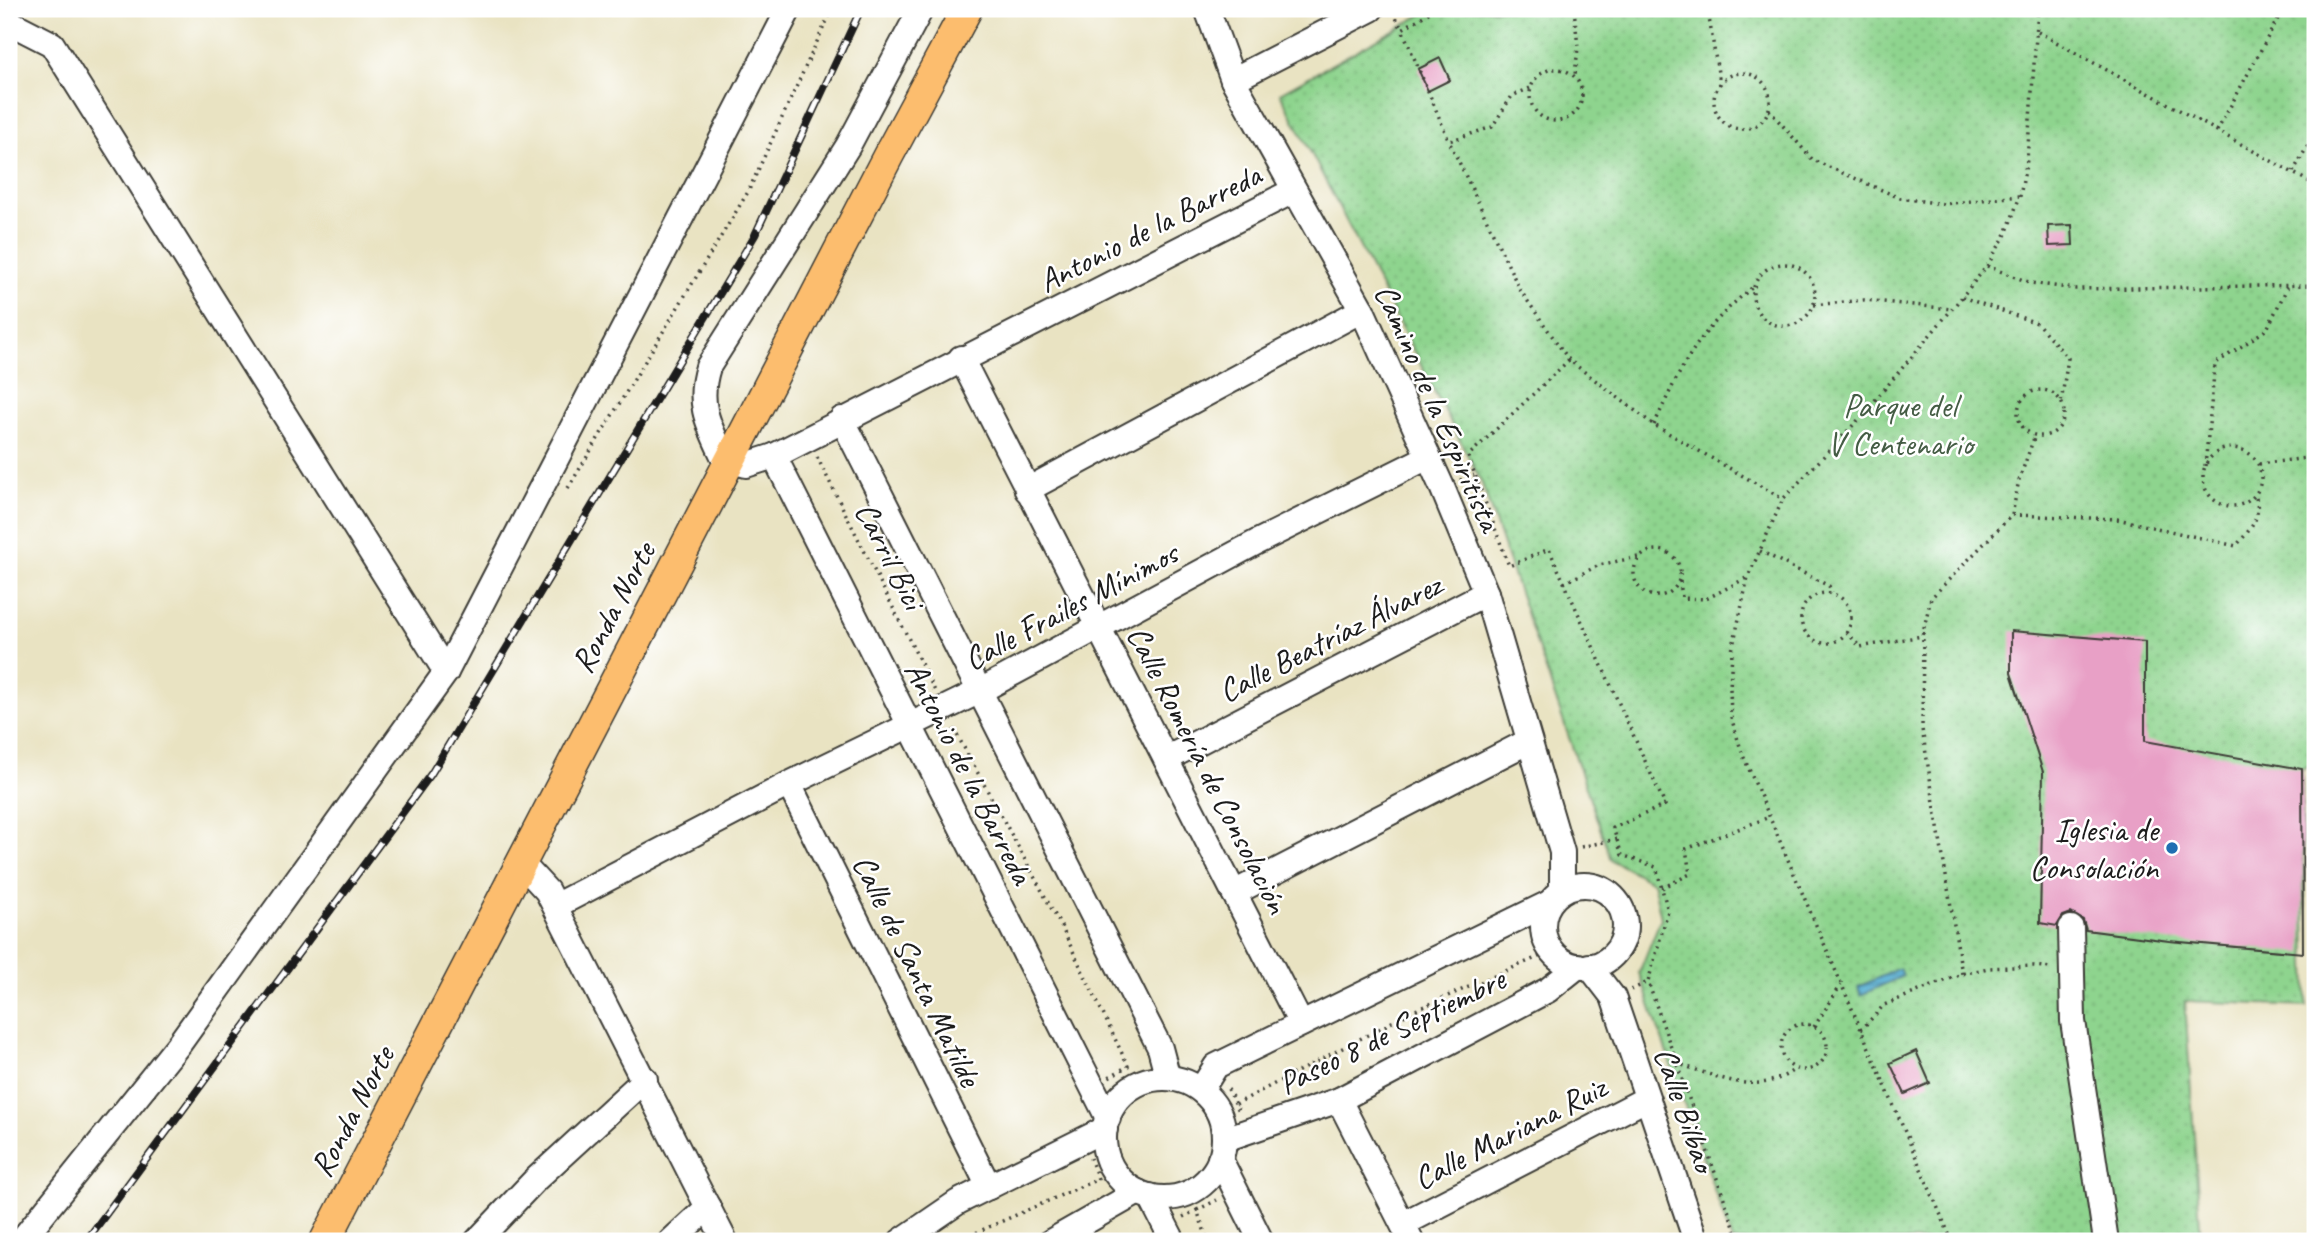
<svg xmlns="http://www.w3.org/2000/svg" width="2324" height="1250" font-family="Caveat,sans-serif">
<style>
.park{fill:url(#park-dots);stroke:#557855;stroke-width:2}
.water{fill:url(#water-rules);stroke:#386476;stroke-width:2}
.building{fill:#e8a0c6}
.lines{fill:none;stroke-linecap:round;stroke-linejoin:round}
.minor-casing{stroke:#3b3a35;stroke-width:28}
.major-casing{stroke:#3b3a35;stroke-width:33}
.path{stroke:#3b3a35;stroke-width:3.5;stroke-dasharray:2 5;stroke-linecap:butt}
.minor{stroke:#fff;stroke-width:24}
.major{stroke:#fcbd6e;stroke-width:30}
.rail-casing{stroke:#1c1c1c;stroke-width:8}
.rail{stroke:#fff;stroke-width:5;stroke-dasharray:16;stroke-linecap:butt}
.poi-dot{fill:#1f6fb2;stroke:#fff;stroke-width:2.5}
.labels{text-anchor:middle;stroke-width:5;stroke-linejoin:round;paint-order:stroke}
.street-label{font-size:33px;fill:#1c1c1c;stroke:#fff}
.park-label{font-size:33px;fill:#445c44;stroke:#fff}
.poi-label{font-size:33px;fill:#1c1c1c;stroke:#fff;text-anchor:end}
</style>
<defs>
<pattern id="park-dots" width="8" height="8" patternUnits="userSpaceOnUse" patternTransform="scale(1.75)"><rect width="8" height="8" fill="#8ed48e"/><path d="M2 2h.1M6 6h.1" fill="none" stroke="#7ab57a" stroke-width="1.8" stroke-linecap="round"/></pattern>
<pattern id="water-rules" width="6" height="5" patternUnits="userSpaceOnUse" patternTransform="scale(1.75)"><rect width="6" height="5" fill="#53add1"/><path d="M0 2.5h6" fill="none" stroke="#448ca9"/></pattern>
</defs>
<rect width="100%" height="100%" fill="#fff"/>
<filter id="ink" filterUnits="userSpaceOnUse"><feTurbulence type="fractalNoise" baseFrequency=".0143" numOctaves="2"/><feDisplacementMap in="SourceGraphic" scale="14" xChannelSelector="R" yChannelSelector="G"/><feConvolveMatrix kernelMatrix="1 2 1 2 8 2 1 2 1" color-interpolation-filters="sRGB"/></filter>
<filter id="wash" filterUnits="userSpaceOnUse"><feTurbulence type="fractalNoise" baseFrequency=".00686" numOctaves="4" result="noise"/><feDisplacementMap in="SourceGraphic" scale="28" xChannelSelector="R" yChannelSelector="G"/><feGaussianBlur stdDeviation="1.57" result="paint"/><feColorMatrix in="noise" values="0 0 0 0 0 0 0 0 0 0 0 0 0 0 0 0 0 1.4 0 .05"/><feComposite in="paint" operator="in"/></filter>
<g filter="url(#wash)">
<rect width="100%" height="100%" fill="#e9e3c2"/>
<path class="park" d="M1432,9H2315V764L2302,769L2307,1006L2185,1001L2201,1241H1732L1639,973L1661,918L1653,882L1611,860L1481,481L1280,93Z"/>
<path class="water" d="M1900,968L1903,976L1861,995L1858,987Z"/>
<g id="blocks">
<g class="building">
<path d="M1440,58L1450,80L1428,91L1418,69Z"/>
<path d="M2072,225L2073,245L2049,246L2048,226Z"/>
<path d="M2011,631L2145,642V741L2302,769L2303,953L2169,941L2086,930L2083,920L2071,913L2063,916L2057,926L2040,923L2043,772L2011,673Z"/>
<path d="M1916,1051L1930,1083L1905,1094L1890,1063Z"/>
</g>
</g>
</g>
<g filter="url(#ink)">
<use href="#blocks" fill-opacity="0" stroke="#3b3a35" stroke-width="2"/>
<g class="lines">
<defs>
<g id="minor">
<path d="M1207,9L1233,80L1362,310L1442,487L1486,593L1562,852V891"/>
<path d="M9,22L52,44L446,672"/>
<path d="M1233,80L1371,9"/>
<path d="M961,358L1301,1024"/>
<path d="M842,419L1160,1048L1168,1078"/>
<path d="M774,456L1108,1118"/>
<path d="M731,461L746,465L774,456L1293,191"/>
<path d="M728,467C712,430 695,408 708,367L848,146L921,9"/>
<path d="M1027,490L1362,310"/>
<path d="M1166,759L1486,593"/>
<path d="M789,784L989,1187"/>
<path d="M522,864L547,891L725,1241"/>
<circle cx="1584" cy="926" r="41"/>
<path d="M1234,893L1529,741"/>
<path d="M555,906L789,784L978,692L1257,542L1428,457"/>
<path d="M2071,928L2073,1021L2106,1241"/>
<path d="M1589,966L1613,997L1696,1241"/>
<circle cx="1164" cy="1138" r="60"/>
<path d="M1201,1090L1216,1066L1549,903"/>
<path d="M1339,1100L1411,1241"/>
<path d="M1225,1139L1339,1100L1548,990L1578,966"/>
<path d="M1220,1159L1261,1241"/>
<path d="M1150,1196L1173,1241"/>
<path d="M1403,1224L1646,1099"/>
<path d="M21,1241L179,1044L446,672L789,9"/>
<path d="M477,1241L535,1180L645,1079"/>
<path d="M671,1241L708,1207"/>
<path d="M901,1241L958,1202L1105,1129"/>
<path d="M1052,1241L1138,1192"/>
</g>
<path id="major" d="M325,1241L888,156L967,9"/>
</defs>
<use href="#minor" class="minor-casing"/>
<use href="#major" class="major-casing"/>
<g class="path">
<path d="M1435,9L1402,29L1449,141"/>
<path d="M1574,9L1578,47L1575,75"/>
<path d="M1715,9L1709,18L1720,85"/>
<path d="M1393,12L1402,29"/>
<path d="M2038,32L2315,185"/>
<circle cx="1556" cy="95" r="26"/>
<circle cx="1742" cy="101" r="28"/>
<path d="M1530,88L1512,96L1492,127L1449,141L1520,290L1569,360L1654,425L1783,499"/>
<path d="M1769,110L1813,160L1900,198L1944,204L2019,196"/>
<path d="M2217,131L2283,9"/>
<path d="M2293,172L2315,133"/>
<circle cx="1784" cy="295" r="31"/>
<path d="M1987,266L2031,283L2076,289L2315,285"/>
<path d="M1962,297L2037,323L2068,358L2061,403"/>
<path d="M1814,305L1864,300L1952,309"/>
<path d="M1569,360L1468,456L1509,566L1549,549L1665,805L1613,828L1622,855L1656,867L1668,911L1648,982L1739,1241"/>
<circle cx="2041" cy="413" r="23"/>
<path d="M1654,425C1683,363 1698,331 1753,287"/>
<circle cx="2232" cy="477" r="29"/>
<path d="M817,457L935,691"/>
<path d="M2259,464L2315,457"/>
<path d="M2205,466L2215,364L2267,329L2288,286"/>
<path d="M1460,480L1474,475"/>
<path d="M568,488L748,192L832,9"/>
<path d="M2012,515L2117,519L2236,546C2250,529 2263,518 2255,495"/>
<circle cx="1657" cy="573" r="23"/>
<path d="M1760,551L1829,586L1832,593"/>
<path d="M1680,581L1682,598L1706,599L1748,577"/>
<path d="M1564,583L1599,565L1638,557"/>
<circle cx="1826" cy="618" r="25"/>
<path d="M1847,632L1860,647L1922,636L1931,598L2012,515L2019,480L2035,435"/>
<path d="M1923,632L1922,729L1962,974"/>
<path d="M954,729L1061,926L1128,1066L1109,1077"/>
<path d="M1581,847L1617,839"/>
<path d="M1662,888L1690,874L1686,849L1767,818"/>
<path d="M1631,990L1648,982"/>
<circle cx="1804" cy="1047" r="23"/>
<path d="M1814,1027L1841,985"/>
<path d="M1861,1030L1884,1005L1962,974L1988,968L2034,966L2051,968"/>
<path d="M1676,1063C1717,1076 1757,1098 1795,1069"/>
<path d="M1228,1089L1240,1113"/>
<path d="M1236,1104L1413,1011L1552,951"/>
<path d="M1679,1123L1695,1118"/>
<path d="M1197,1210L1217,1200"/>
<path d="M1183,1217L1197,1210L1208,1241"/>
<path d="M957,1241L1098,1179L1090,1158"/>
<path d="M1952,1241L1742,753L1731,717L1730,688L1732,651L1748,577L1783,499L1860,418L1952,309L1987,266L2006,234L2020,196L2027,160L2038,9"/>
</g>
<use href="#minor" class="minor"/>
<use href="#major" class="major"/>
<defs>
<path id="rail" d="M86,1241L431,774L755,235L861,9"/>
</defs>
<use href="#rail" class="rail-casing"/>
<use href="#rail" class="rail"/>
</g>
</g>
<circle class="poi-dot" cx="2172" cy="848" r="7"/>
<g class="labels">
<g class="street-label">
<text transform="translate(1149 227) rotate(-27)" y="12">Antonio de la Barreda</text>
<text transform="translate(1439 407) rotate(66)" y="12">Camino de la Espiritista</text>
<text transform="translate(891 555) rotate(63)" y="12">Carril Bici</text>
<text transform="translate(1070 605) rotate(-28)" y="12">Calle Frailes Mínimos</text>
<text transform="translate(612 607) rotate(-62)" y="12">Ronda Norte</text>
<text transform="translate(1329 637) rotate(-27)" y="12">Calle Beatríaz Álvarez</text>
<text transform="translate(1209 769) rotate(63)" y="12">Calle Romería de Consolación</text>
<text transform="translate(970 772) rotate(63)" y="12">Antonio de la Barreda</text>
<text transform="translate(918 970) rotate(64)" y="12">Calle de Santa Matilde</text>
<text transform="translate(1391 1030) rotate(-26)" y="12">Paseo 8 de Septiembre</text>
<text transform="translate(1686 1109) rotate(71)" y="12">Calle Bilbao</text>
<text transform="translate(351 1111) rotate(-62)" y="12">Ronda Norte</text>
<text transform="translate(1509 1132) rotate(-27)" y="12">Calle Mariana Ruiz</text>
</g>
<g class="park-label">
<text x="1900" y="417">Parque del<tspan x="1900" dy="38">V Centenario</tspan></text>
</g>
<g class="poi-label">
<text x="2158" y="841">Iglesia de<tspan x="2158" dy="38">Consolación</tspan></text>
</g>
</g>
<rect width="2324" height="1250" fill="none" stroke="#fff" stroke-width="35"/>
</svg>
